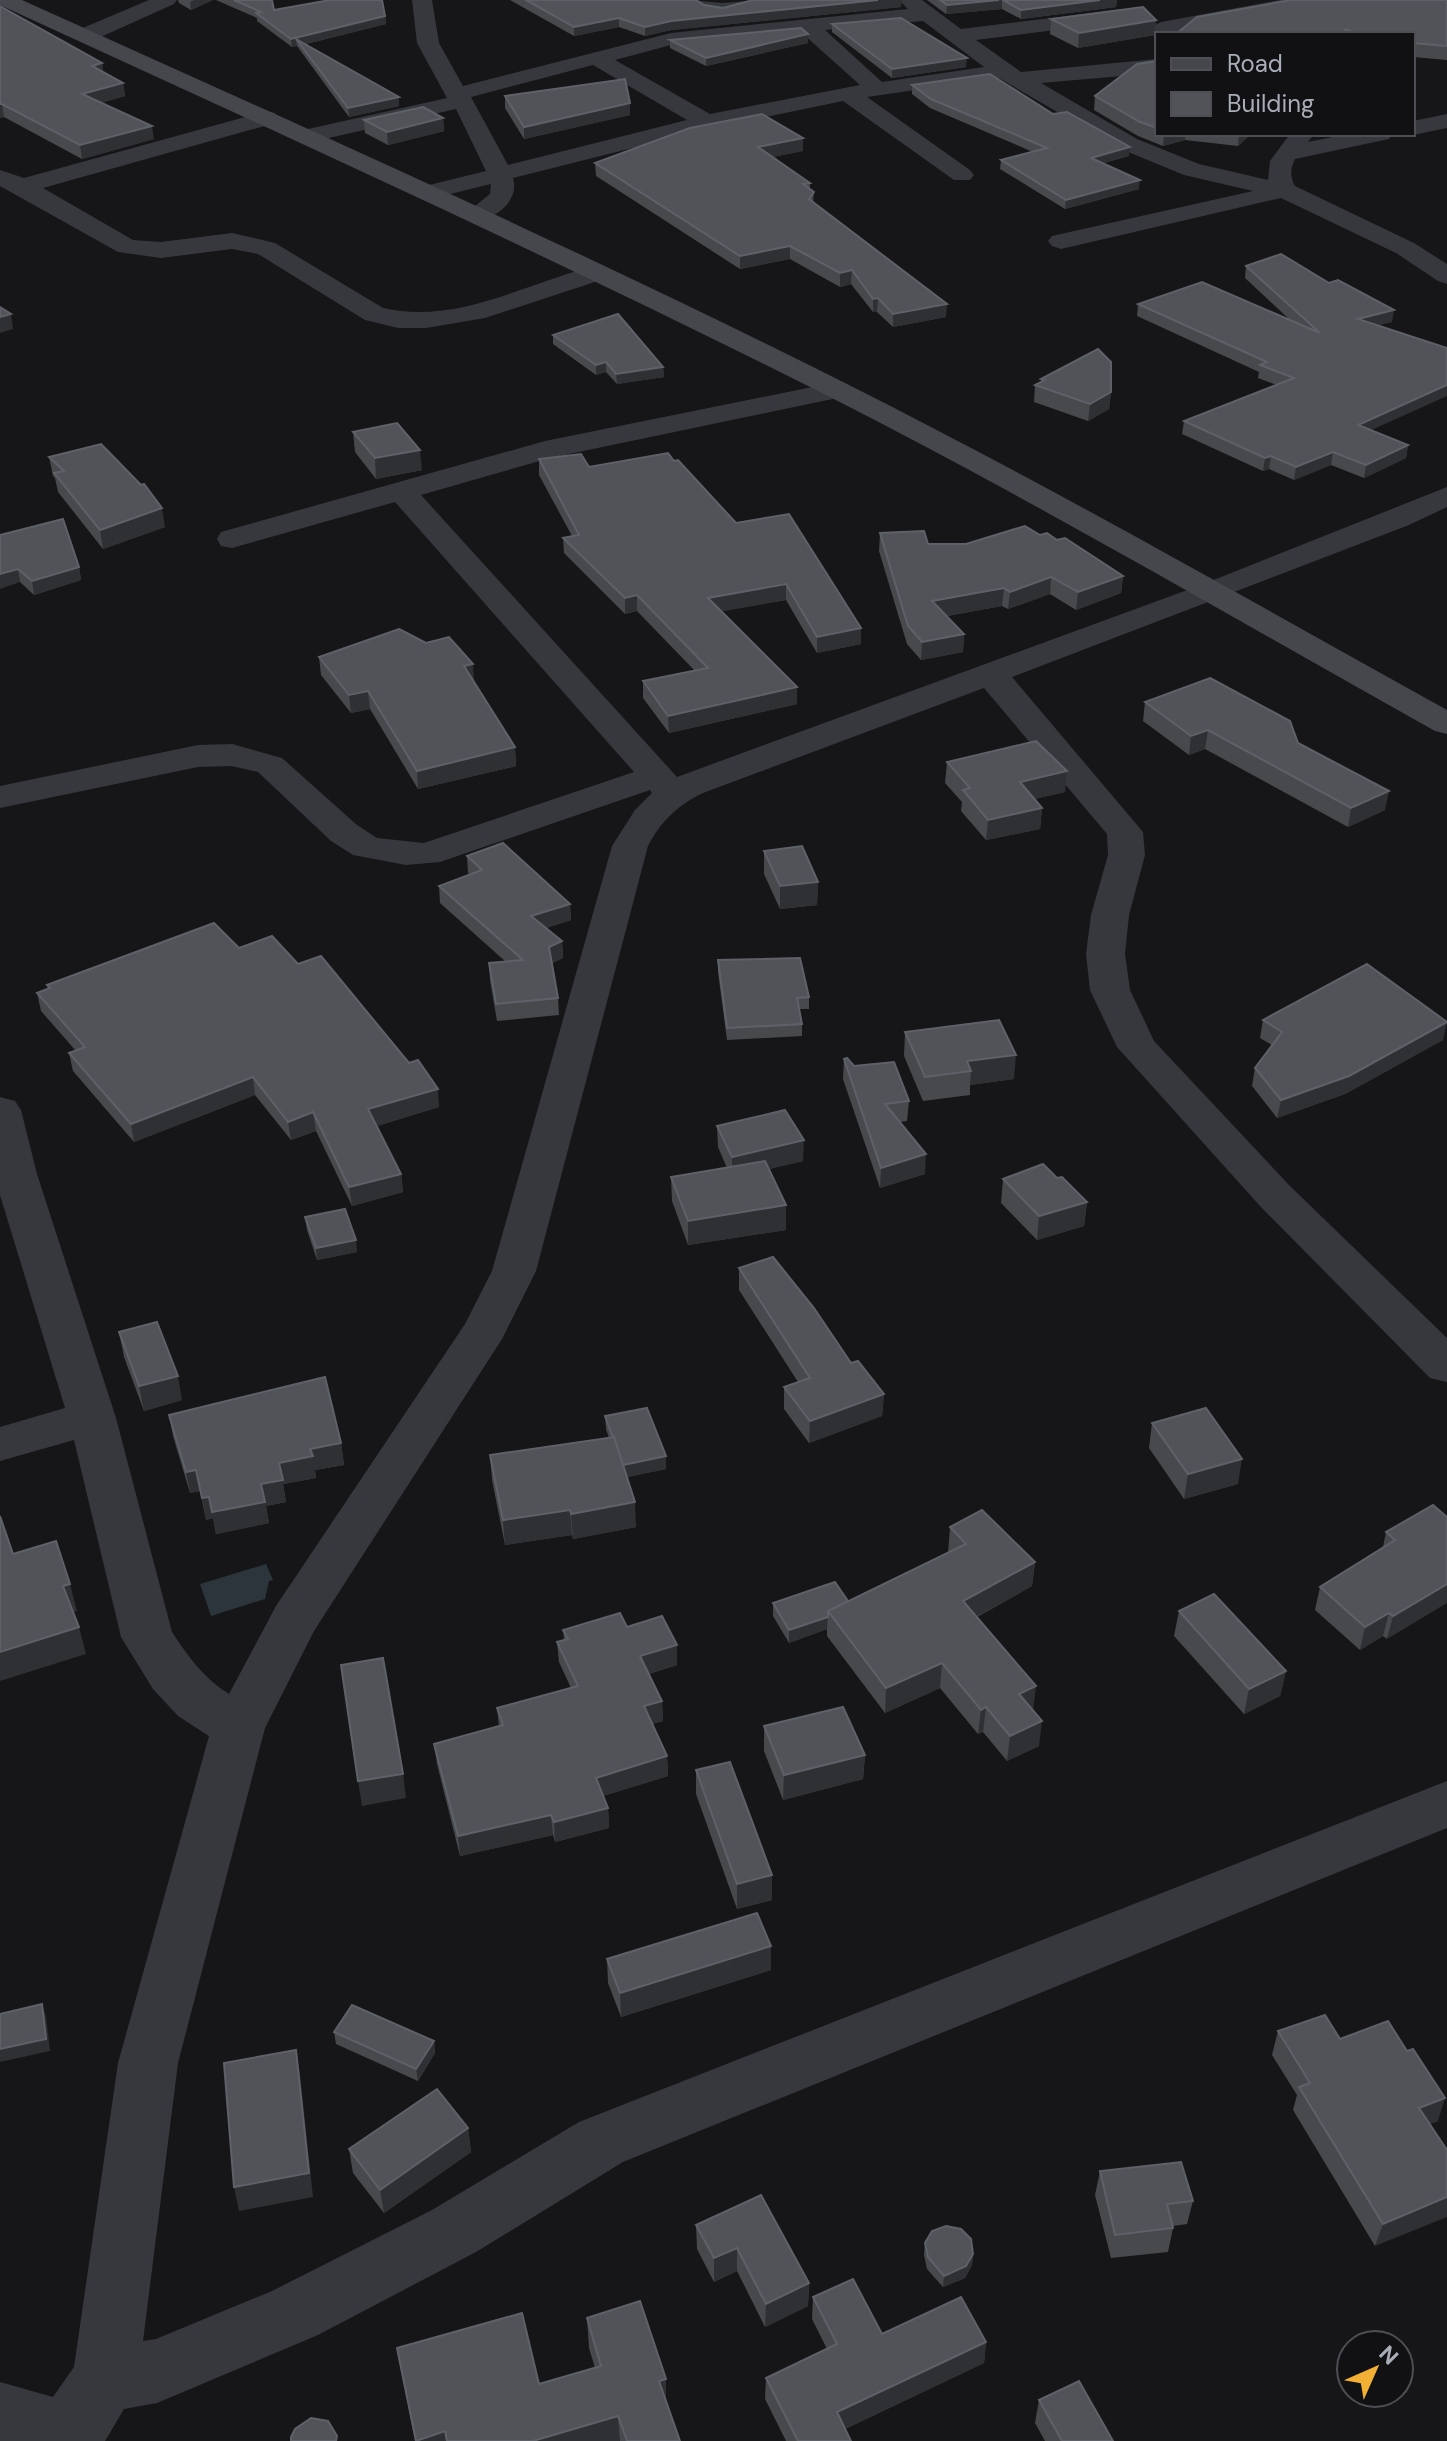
<svg xmlns="http://www.w3.org/2000/svg" width="1447" height="2441" font-family="'DM Sans',sans-serif">
<style>
.water{fill:#2c353c}
.lines{fill:none;stroke-linecap:round;stroke-linejoin:round}
.street{fill:#37383d;fill-rule:evenodd}
.secondary{fill:#45474d;fill-rule:evenodd}
.wall{fill:#47494d}
.shaded-wall{fill:#2f3033}
.building{fill:#525359;stroke:#5f6168;stroke-width:2}
</style>
<rect width="100%" height="100%" fill="#161618"/>
<path class="water" d="M266,1564L273,1580L269,1581L265,1599L211,1616L200,1584Z"/>
<g class="lines">
<g class="street">
<path d="M149,0H177L174,4L94,40H78L75,35L78,30Z"/>
<path d="M412,0H432L439,43L463,86L671,33L908,9L899,0H922L961,29L1109,11L1116,13L1119,17L1116,21L1109,23L976,40L1021,72L1157,59V73L1041,83L1137,139L1199,164L1268,180L1270,161L1290,134H1314L1308,142L1347,134H1393L1389,139L1295,159C1290,169 1290,177 1295,186L1414,243L1447,264V284L1438,281L1396,253L1281,198L1061,249L1052,246L1048,241L1052,236L1253,191L1184,175L1121,149L999,78L867,97L970,170L974,175L970,180H954L843,101L708,129L513,178C521,202 490,225 468,219L465,214L490,194L491,184L430,199L421,197L418,192L421,187L486,171L456,109L307,143L299,141L295,136L299,131L447,98L417,43ZM923,21L984,67L882,82L825,30ZM802,33L860,85L710,114L615,60L671,45ZM593,65L687,120L508,165L471,97Z"/>
<path d="M689,0L722,3L763,0L760,4C736,12 709,24 689,0Z"/>
<path d="M1280,0H1324L1314,6L1163,34L1154,32L1150,28L1161,22Z"/>
<path d="M267,111L275,113L278,118L275,123L43,188L133,240L161,242L232,233L275,243L383,308C457,325 526,283 595,266L604,269L608,274L604,279L485,318L426,328H398L365,320L258,254L232,249L161,258L118,252L0,186V170L24,178Z"/>
<path d="M1447,114V128L1413,135L1409,134H1413V121Z"/>
<path d="M837,382L847,384L851,390L847,396L550,458L421,495L677,777L1201,585L1447,487V507L1409,525L1012,677L1143,832L1145,855L1129,915L1125,954L1130,990L1154,1041L1290,1186L1447,1338V1382L1430,1378L1260,1206L1117,1047L1090,990L1086,954L1091,915L1108,855L1107,834L984,688L703,793C678,805 661,821 648,846L536,1271L502,1339L314,1631L265,1728L178,2063L143,2341L156,2339L272,2291L432,2210L579,2122L1447,1781V1828L623,2162L476,2252L318,2335L157,2403L124,2409L105,2441H0V2382L53,2397L74,2367L118,2063L209,1736L178,1716L153,1689L121,1637L74,1440L0,1461V1427L65,1408L0,1195V1097L15,1101L21,1110L37,1174L116,1418L172,1632C188,1656 204,1679 229,1694L276,1606L465,1324L492,1271L612,846L635,810L652,793L650,790L440,862L406,865L353,855L331,841L258,772L231,766L198,767L0,808V786L198,745L232,744L282,758L357,825L377,838L424,843L634,772L395,502L232,548L221,546L217,539L221,532L545,441Z"/>
</g>
<path class="secondary" d="M0,0H22C299,125 577,248 849,385C1052,487 1249,600 1447,710V734L1435,731C1233,618 1033,500 826,395C554,258 277,132 0,5Z"/>
</g>
<g class="wall">
<path d="M178,0H213L191,10L179,3Z"/>
<path d="M216,0H272L274,10L385,16L386,24L306,44L399,106L349,117L297,46L292,47L257,21V18Z"/>
<path d="M510,0H696L704,5L723,8L901,7L671,30L645,36L619,27L574,36Z"/>
<path d="M927,0H1117L1116,7L1021,19L1002,9L946,14Z"/>
<path d="M1447,0V60L1413,57V34H1176Z"/>
<path d="M0,6L102,63L103,72L123,83L125,96L100,103L154,139L82,159L4,117L0,118Z"/>
<path d="M1051,19L1156,20L1155,35L1078,48L1050,34Z"/>
<path d="M832,24L966,67L892,78L832,32Z"/>
<path d="M808,34V43L706,66L670,48V40Z"/>
<path d="M1157,61V134H1251L1238,146L1185,140L1163,146L1138,136L1094,110L1095,96Z"/>
<path d="M912,85L1053,114L1129,156L1103,163L1139,189L1065,209L1000,169L1001,160L1033,152L930,108L912,94Z"/>
<path d="M505,96L630,115L524,139L505,108Z"/>
<path d="M443,118L444,131L388,145L365,133L364,120Z"/>
<path d="M803,151L772,157L810,183V189L814,192L813,203L946,317L893,327L877,312H873L851,284L840,287L790,259L740,269L596,176L595,163Z"/>
<path d="M1246,266L1392,322L1378,325L1372,430L1408,445L1406,458L1364,478L1331,465L1294,480L1269,469L1263,471L1182,434L1184,421L1277,385L1258,378L1259,372L1137,316L1138,304L1291,321L1245,278Z"/>
<path d="M553,335L663,367L664,377L617,384L606,372L596,375L553,344Z"/>
<path d="M1041,379L1111,392L1109,409L1088,421L1034,402L1035,385L1041,382Z"/>
<path d="M353,432L422,470L376,479L355,452Z"/>
<path d="M49,457L165,527L103,549L58,492L55,478L53,476Z"/>
<path d="M539,459L589,467L736,523L861,628V644L817,653L786,600L721,611L797,687V704L669,733L643,698V681L695,671L637,611L625,614L564,553L563,538L572,536L539,475Z"/>
<path d="M880,533L928,544H966L1040,535L1057,540L1123,576L1121,593L1076,610L1050,594L1008,609L1002,606L947,616L964,634L963,652L921,660L907,644L879,551Z"/>
<path d="M0,535L79,567L81,580L34,595L20,582Z"/>
<path d="M319,657L474,682L515,747L516,766L418,789L370,709L351,713L321,675Z"/>
<path d="M1145,702L1298,743L1385,810L1348,827L1205,749L1189,755L1143,721Z"/>
<path d="M947,762L1065,792L1034,799L1042,808L1040,829L986,840L961,811L962,802L945,783Z"/>
<path d="M764,851L818,882L817,905L780,909L764,874Z"/>
<path d="M467,856L570,904L571,920L546,928L562,941L563,958L552,963L558,998L559,1015L497,1021L490,980L489,963L506,962L440,903L439,886L470,874L468,873Z"/>
<path d="M239,948L439,1107L377,1126L401,1174L403,1192L352,1206L316,1131L291,1140L255,1095L134,1142L73,1071L69,1053L76,1051L41,1011L37,993L48,989L47,985Z"/>
<path d="M718,960L809,997V1009H799L802,1024V1036L727,1040L718,972Z"/>
<path d="M1263,1020L1443,1040L1345,1094L1277,1118L1252,1086L1255,1068L1272,1045L1260,1038Z"/>
<path d="M905,1032L1014,1079L970,1085V1095L923,1101L904,1056Z"/>
<path d="M844,1059L909,1101L907,1121L900,1122L925,1174L880,1188L843,1079Z"/>
<path d="M717,1126L803,1161L769,1169L786,1205V1230L688,1245L672,1201L671,1177L727,1168L718,1147Z"/>
<path d="M1057,1178L1087,1202L1084,1226L1037,1240L1001,1203L1003,1179Z"/>
<path d="M305,1217L357,1252L317,1260L307,1230Z"/>
<path d="M739,1268L884,1394L882,1416L809,1443L784,1409V1387L798,1382L739,1290Z"/>
<path d="M119,1332L182,1400L144,1411L124,1357Z"/>
<path d="M169,1415L341,1443L344,1465L315,1470L316,1478L283,1484L286,1502L266,1506L269,1523L216,1534L213,1518L206,1520L200,1491L190,1493L173,1436Z"/>
<path d="M605,1416L666,1456V1469L627,1477L636,1527L573,1539L572,1535L505,1545L492,1480L490,1455L609,1438L606,1429Z"/>
<path d="M1152,1423L1238,1484L1184,1499L1149,1448Z"/>
<path d="M1433,1505L1387,1639L1383,1636L1360,1650L1315,1610L1320,1587L1383,1547L1386,1532Z"/>
<path d="M950,1527L1035,1562L1032,1586L977,1617L1033,1710L1039,1746L1007,1761L983,1732L978,1734L940,1688L885,1713L827,1636V1629L789,1643L773,1616V1603L848,1601L948,1553Z"/>
<path d="M1179,1611L1286,1671L1280,1696L1244,1714L1174,1636Z"/>
<path d="M627,1627L677,1645V1665L649,1674L662,1701L663,1721L652,1724L667,1756L668,1776L603,1796L608,1808L609,1828L555,1842L553,1835L460,1856L437,1764L434,1744L499,1726L497,1708L571,1688L559,1662L557,1642L564,1640L563,1630Z"/>
<path d="M764,1726L865,1755L863,1779L783,1800L764,1751Z"/>
<path d="M696,1770L772,1875V1900L737,1909L696,1794Z"/>
<path d="M607,1959L771,1970L621,2017L608,1983Z"/>
<path d="M1278,2031L1340,2039L1438,2121L1430,2124L1375,2246L1293,2110L1297,2095L1272,2055Z"/>
<path d="M334,2032L434,2041L435,2053L418,2081L336,2044Z"/>
<path d="M468,2128L471,2152L384,2213L353,2173L349,2149Z"/>
<path d="M1100,2171L1193,2201L1187,2224L1173,2226V2228L1168,2252L1111,2258L1095,2195Z"/>
<path d="M696,2225L809,2283L808,2306L765,2327L737,2271L714,2282L697,2249Z"/>
<path d="M925,2243L973,2254L972,2265L965,2278L943,2287L927,2269L924,2255Z"/>
<path d="M813,2297L882,2334L986,2342L984,2363L845,2429L851,2441H786L765,2399L766,2378L827,2349L812,2319Z"/>
<path d="M587,2318L666,2379V2401L680,2441H415L397,2348L539,2384L595,2368L589,2348Z"/>
<path d="M1039,2400L1113,2441H1045L1035,2423Z"/>
</g>
<g class="shaded-wall">
<path d="M194,0H213L191,10L190,2Z"/>
<path d="M879,0H902L901,7L671,30L645,36V27L671,21Z"/>
<path d="M1002,0V9L946,14L947,5Z"/>
<path d="M1100,0H1117L1116,7L1021,19V10Z"/>
<path d="M385,16L386,24L301,45L296,39L297,46L292,47L291,39Z"/>
<path d="M619,18V27L574,36V27Z"/>
<path d="M1156,20L1155,35L1078,48L1079,33Z"/>
<path d="M808,34V43L706,66V58Z"/>
<path d="M967,58L966,67L892,78V69Z"/>
<path d="M102,63L104,76L92,66Z"/>
<path d="M123,83L125,96L84,107L82,94Z"/>
<path d="M399,97V106L349,117L348,108Z"/>
<path d="M630,103V115L524,139V127Z"/>
<path d="M0,104H2L4,117L0,118Z"/>
<path d="M443,118L444,131L388,145L387,132Z"/>
<path d="M152,126L154,139L82,159L80,145Z"/>
<path d="M1164,134H1186L1185,140L1163,146Z"/>
<path d="M1239,134H1251L1238,146Z"/>
<path d="M803,138V151L758,160V147Z"/>
<path d="M1130,147L1129,156L1091,167V158Z"/>
<path d="M1140,180L1139,189L1065,209L1066,200Z"/>
<path d="M790,246V259L740,269V256Z"/>
<path d="M852,270L851,284L840,287V273Z"/>
<path d="M878,298L877,312H873V299Z"/>
<path d="M947,304L946,317L893,327V314Z"/>
<path d="M1394,310L1392,322L1356,331L1358,319Z"/>
<path d="M11,314L13,329L0,333V317Z"/>
<path d="M606,362V372L596,375V365Z"/>
<path d="M663,367L664,377L617,384L616,374Z"/>
<path d="M1447,385V396L1356,437L1358,425Z"/>
<path d="M1111,392L1109,409L1088,421L1090,404Z"/>
<path d="M1408,445L1406,458L1364,478L1366,465Z"/>
<path d="M420,450L422,470L376,479L375,458Z"/>
<path d="M1333,452L1331,465L1294,480L1296,467Z"/>
<path d="M1271,456L1269,469L1263,471L1265,458Z"/>
<path d="M162,508L165,527L103,549L100,530Z"/>
<path d="M79,567L81,580L34,595L32,581Z"/>
<path d="M18,569L20,582L0,589V574Z"/>
<path d="M1123,576L1121,593L1076,610L1078,592Z"/>
<path d="M1051,577L1050,594L1008,609L1010,592Z"/>
<path d="M786,584V600L708,614V598Z"/>
<path d="M1004,588L1002,606L931,619L932,601Z"/>
<path d="M637,595V611L625,614V598Z"/>
<path d="M861,628V644L817,653V637Z"/>
<path d="M964,634L963,652L921,660L922,642Z"/>
<path d="M473,664L474,682L464,666Z"/>
<path d="M797,687V704L669,733L668,716Z"/>
<path d="M368,691L370,709L351,713L349,695Z"/>
<path d="M1208,730L1205,749L1189,755L1191,736Z"/>
<path d="M515,747L516,766L418,789L417,771Z"/>
<path d="M1067,771L1065,792L1018,803L1020,782Z"/>
<path d="M1389,791L1385,810L1348,827L1351,808Z"/>
<path d="M1042,808L1040,829L986,840L988,820Z"/>
<path d="M818,882L817,905L780,909V886Z"/>
<path d="M570,904L571,920L532,933L531,916Z"/>
<path d="M562,941L563,958L550,964L549,947Z"/>
<path d="M1447,1022L1443,1040L1345,1094L1277,1118L1281,1100Z"/>
<path d="M1016,1055L1014,1079L970,1085L971,1071L967,1061Z"/>
<path d="M253,1077L255,1095L134,1142L131,1124Z"/>
<path d="M438,1089L439,1107L370,1128L368,1109Z"/>
<path d="M313,1112L316,1131L291,1140L288,1122Z"/>
<path d="M804,1140L803,1161L732,1178V1157Z"/>
<path d="M926,1154L925,1174L880,1188L881,1168Z"/>
<path d="M401,1174L403,1192L352,1206L349,1187Z"/>
<path d="M1087,1202L1084,1226L1037,1240L1039,1216Z"/>
<path d="M786,1205V1230L688,1245V1221Z"/>
<path d="M356,1240L357,1252L317,1260L316,1248Z"/>
<path d="M178,1376L182,1400L144,1411L139,1386Z"/>
<path d="M884,1394L882,1416L809,1443L810,1421Z"/>
<path d="M341,1443L344,1465L315,1470L316,1478L283,1484L286,1502L266,1506L269,1523L216,1534L213,1518L206,1520L202,1498L261,1484L279,1463L310,1449Z"/>
<path d="M666,1456V1469L623,1478L622,1465Z"/>
<path d="M1242,1459L1238,1484L1184,1499L1188,1474Z"/>
<path d="M196,1470L200,1491L190,1493L186,1472Z"/>
<path d="M635,1502L636,1527L573,1539L571,1514Z"/>
<path d="M570,1510L572,1535L505,1545L503,1520Z"/>
<path d="M1035,1562L1032,1586L961,1625L963,1601Z"/>
<path d="M70,1584L77,1611L70,1613L63,1586Z"/>
<path d="M1447,1584V1603L1387,1639L1393,1616Z"/>
<path d="M1389,1613L1383,1636L1360,1650L1365,1627Z"/>
<path d="M828,1617L827,1629L789,1643V1630Z"/>
<path d="M79,1627L86,1654L0,1681V1652Z"/>
<path d="M677,1645V1665L641,1676L640,1656Z"/>
<path d="M942,1663L940,1688L885,1713L886,1688Z"/>
<path d="M1286,1671L1280,1696L1244,1714L1249,1689Z"/>
<path d="M1036,1686L1033,1711L1019,1694Z"/>
<path d="M662,1701L663,1721L645,1726L644,1706Z"/>
<path d="M986,1707L983,1732L978,1734L981,1710Z"/>
<path d="M1042,1721L1039,1746L1007,1761L1010,1736Z"/>
<path d="M865,1755L863,1779L783,1800L784,1775Z"/>
<path d="M667,1756L668,1776L597,1798L596,1778Z"/>
<path d="M403,1774L406,1798L362,1806L358,1781Z"/>
<path d="M608,1808L609,1828L555,1842L554,1822Z"/>
<path d="M551,1815L553,1835L460,1856L458,1836Z"/>
<path d="M772,1875V1900L737,1909V1884Z"/>
<path d="M771,1946V1970L621,2017L620,1993Z"/>
<path d="M42,2004L46,2016L50,2051L0,2062V2049Z"/>
<path d="M434,2041L435,2053L418,2081L416,2069Z"/>
<path d="M296,2050L300,2074L313,2197L239,2211L234,2187Z"/>
<path d="M1445,2098L1438,2121L1412,2131L1419,2108Z"/>
<path d="M468,2128L471,2152L384,2213L380,2190Z"/>
<path d="M1447,2197V2217L1375,2246L1383,2224Z"/>
<path d="M737,2248V2271L714,2282V2258Z"/>
<path d="M973,2254L972,2265L965,2278L943,2287L944,2276Z"/>
<path d="M809,2283L808,2306L765,2327L766,2304Z"/>
<path d="M986,2342L984,2363L836,2433L837,2412Z"/>
<path d="M666,2379V2408L659,2381Z"/>
<path d="M618,2416L620,2441H533Z"/>
<path d="M445,2431L446,2441H416Z"/>
</g>
<g class="building">
<path d="M234,0H272L274,10L330,0H382L385,16L291,39L256,13L261,12Z"/>
<path d="M526,0H696L704,5L723,8L753,0H878L671,21L645,27L619,18L574,27Z"/>
<path d="M940,0H999L947,5Z"/>
<path d="M1003,0H1100L1021,10Z"/>
<path d="M1291,0H1447V46L1413,43V34H1356L1346,29L1343,34H1176L1197,17Z"/>
<path d="M0,6L102,63L92,66L123,83L82,94L152,126L80,145L2,104H0Z"/>
<path d="M1143,7L1156,20L1079,33L1051,19Z"/>
<path d="M901,18L967,58L892,69L832,24Z"/>
<path d="M801,28L808,34L706,58L670,40Z"/>
<path d="M296,39L399,97L348,108Z"/>
<path d="M1157,61V128L1140,122L1095,96L1137,64Z"/>
<path d="M990,74L1053,114L1067,112L1130,147L1091,158L1140,180L1066,200L1001,160L1047,148L931,99L912,85Z"/>
<path d="M625,79L630,103L524,127L505,96Z"/>
<path d="M423,107L443,118L387,132L364,120Z"/>
<path d="M762,114L803,138L758,147L810,183L803,184L814,192L809,199L947,304L893,314L878,298L873,299L852,270L840,273L790,246L740,256L595,163L690,128Z"/>
<path d="M1281,254L1329,283L1338,280L1394,310L1358,319L1447,348V385L1358,425L1408,445L1366,465L1333,452L1296,467L1271,456L1265,458L1184,421L1294,378L1260,365L1267,362L1138,304L1202,282L1320,333L1246,266Z"/>
<path d="M0,307L11,314L0,317Z"/>
<path d="M618,314L663,367L616,374L606,362L596,365L553,335Z"/>
<path d="M1098,349L1111,362V392L1090,404L1035,385L1045,380L1041,379Z"/>
<path d="M397,423L420,450L375,458L353,432Z"/>
<path d="M101,444L141,485L144,484L162,508L100,530L54,473L64,471L49,457Z"/>
<path d="M668,453L674,461L678,460L736,523L789,514L861,628L817,637L786,584L708,598L797,687L668,716L643,681L708,668L637,595L625,598L563,538L579,535L539,459L581,454L589,467Z"/>
<path d="M63,519L79,567L32,581L18,569L0,574V535Z"/>
<path d="M1025,526L1040,535L1047,533L1057,540L1065,538L1123,576L1078,592L1051,577L1010,592L1004,588L932,601L964,634L922,642L908,626L880,533L924,531L928,544H966Z"/>
<path d="M399,629L426,643L449,637L473,664L464,666L515,747L417,771L368,691L349,695L319,657Z"/>
<path d="M1210,678L1290,721L1298,743L1389,791L1351,808L1208,730L1191,736L1145,702Z"/>
<path d="M1036,741L1067,771L1020,782L1042,808L988,820L963,790L970,788L947,762Z"/>
<path d="M503,843L570,904L531,916L562,941L549,947L558,998L496,1004L489,963L523,960L439,886L482,870L467,856Z"/>
<path d="M802,846L818,882L780,886L764,851Z"/>
<path d="M214,923L239,948L272,936L298,964L321,956L409,1063L418,1060L438,1089L368,1109L401,1174L349,1187L313,1112L288,1122L253,1077L131,1124L69,1053L85,1047L37,993L50,988L47,985Z"/>
<path d="M800,958L809,997L797,998L802,1024L727,1028L718,960Z"/>
<path d="M1367,964L1447,1022L1349,1076L1281,1100L1255,1068L1282,1032L1263,1020Z"/>
<path d="M999,1020L1016,1055L967,1061L971,1071L925,1077L905,1032Z"/>
<path d="M847,1058L854,1066L894,1062L909,1101L885,1104L926,1154L881,1168L844,1059Z"/>
<path d="M785,1110L804,1140L732,1157L717,1126Z"/>
<path d="M765,1161L786,1205L688,1221L671,1177Z"/>
<path d="M1043,1164L1057,1178L1062,1177L1087,1202L1039,1216L1003,1179Z"/>
<path d="M345,1209L356,1240L316,1248L305,1217Z"/>
<path d="M773,1257L814,1308L851,1363L858,1361L884,1394L810,1421L784,1387L810,1378L739,1268Z"/>
<path d="M157,1322L178,1376L139,1386L119,1332Z"/>
<path d="M325,1377L341,1443L310,1449L313,1456L279,1463L283,1480L261,1484L265,1502L212,1512L209,1497L202,1498L196,1470L186,1472L169,1415Z"/>
<path d="M647,1408L666,1456L623,1465L614,1437L613,1438L605,1416Z"/>
<path d="M1206,1408L1242,1459L1188,1474L1152,1423Z"/>
<path d="M614,1437L635,1502L571,1514L570,1510L503,1520L490,1455Z"/>
<path d="M1433,1505L1447,1517V1584L1393,1616L1389,1613L1365,1627L1320,1587L1395,1540L1386,1532Z"/>
<path d="M982,1510L1035,1562L963,1601L1036,1686L1019,1694L1042,1721L1010,1736L986,1707L981,1710L942,1663L886,1688L828,1611L966,1544L950,1527Z"/>
<path d="M0,1516L13,1554L56,1541L70,1584L63,1586L79,1627L0,1652Z"/>
<path d="M835,1582L848,1601L828,1611V1617L789,1630L773,1603Z"/>
<path d="M1214,1594L1286,1671L1249,1689L1179,1611Z"/>
<path d="M620,1613L627,1627L662,1616L677,1645L640,1656L662,1701L644,1706L667,1756L596,1778L608,1808L554,1822L551,1815L458,1836L434,1744L503,1725L497,1708L578,1686L557,1642L568,1639L563,1630Z"/>
<path d="M383,1658L403,1774L358,1781L341,1665Z"/>
<path d="M843,1707L865,1755L784,1775L764,1726Z"/>
<path d="M730,1762L772,1875L737,1884L696,1770Z"/>
<path d="M757,1913L771,1946L620,1993L607,1959Z"/>
<path d="M42,2004L46,2039L0,2049V2014Z"/>
<path d="M352,2005L434,2041L416,2069L334,2032Z"/>
<path d="M1325,2015L1340,2039L1388,2021L1407,2051L1413,2049L1445,2098L1419,2108L1447,2150V2197L1383,2224L1299,2087L1310,2083L1278,2031Z"/>
<path d="M296,2050L309,2173L234,2187L224,2063Z"/>
<path d="M437,2089L468,2128L380,2190L349,2149Z"/>
<path d="M1181,2162L1193,2201L1167,2204L1173,2228L1115,2235L1100,2171Z"/>
<path d="M761,2195L809,2283L766,2304L737,2248L714,2258L696,2225Z"/>
<path d="M946,2226L961,2229L971,2239L973,2254L966,2266L944,2276L928,2257L925,2243L932,2231Z"/>
<path d="M853,2279L882,2334L961,2297L986,2342L837,2412L851,2441H798L766,2378L837,2344L813,2297Z"/>
<path d="M640,2301L666,2379L659,2381L680,2441H627L618,2416L533,2441H447L445,2431L416,2441L397,2348L522,2313L539,2384L601,2366L587,2318Z"/>
<path d="M1079,2381L1113,2441H1062L1039,2400Z"/>
<path d="M311,2418L328,2421L337,2436L336,2441H291V2437L295,2429Z"/>
</g>
<rect x="1155" y="32" width="260" height="104" fill="#111113" stroke="#4d4f55" stroke-width="2"/>
<rect x="1171" y="58" width="40" height="12" fill="#45474d" stroke="#4d4f55" stroke-width="2"/>
<text x="1227" y="72" font-size="24" fill="#a8adb8">Road</text>
<rect x="1171" y="92" width="40" height="24" fill="#525359" stroke="#4d4f55" stroke-width="2"/>
<text x="1227" y="112" font-size="24" fill="#a8adb8">Building</text>
<g transform="translate(1375 2369) rotate(45)"><circle r="38" fill="#111113" stroke="#4d4f55" stroke-width="2"/>
<path d="M0-6L14 30L0 20L-14 30Z" fill="#f2b134"/>
<text y="-12" font-size="22" font-weight="bold" text-anchor="middle" fill="#a8adb8">N</text>
</g>
</svg>
